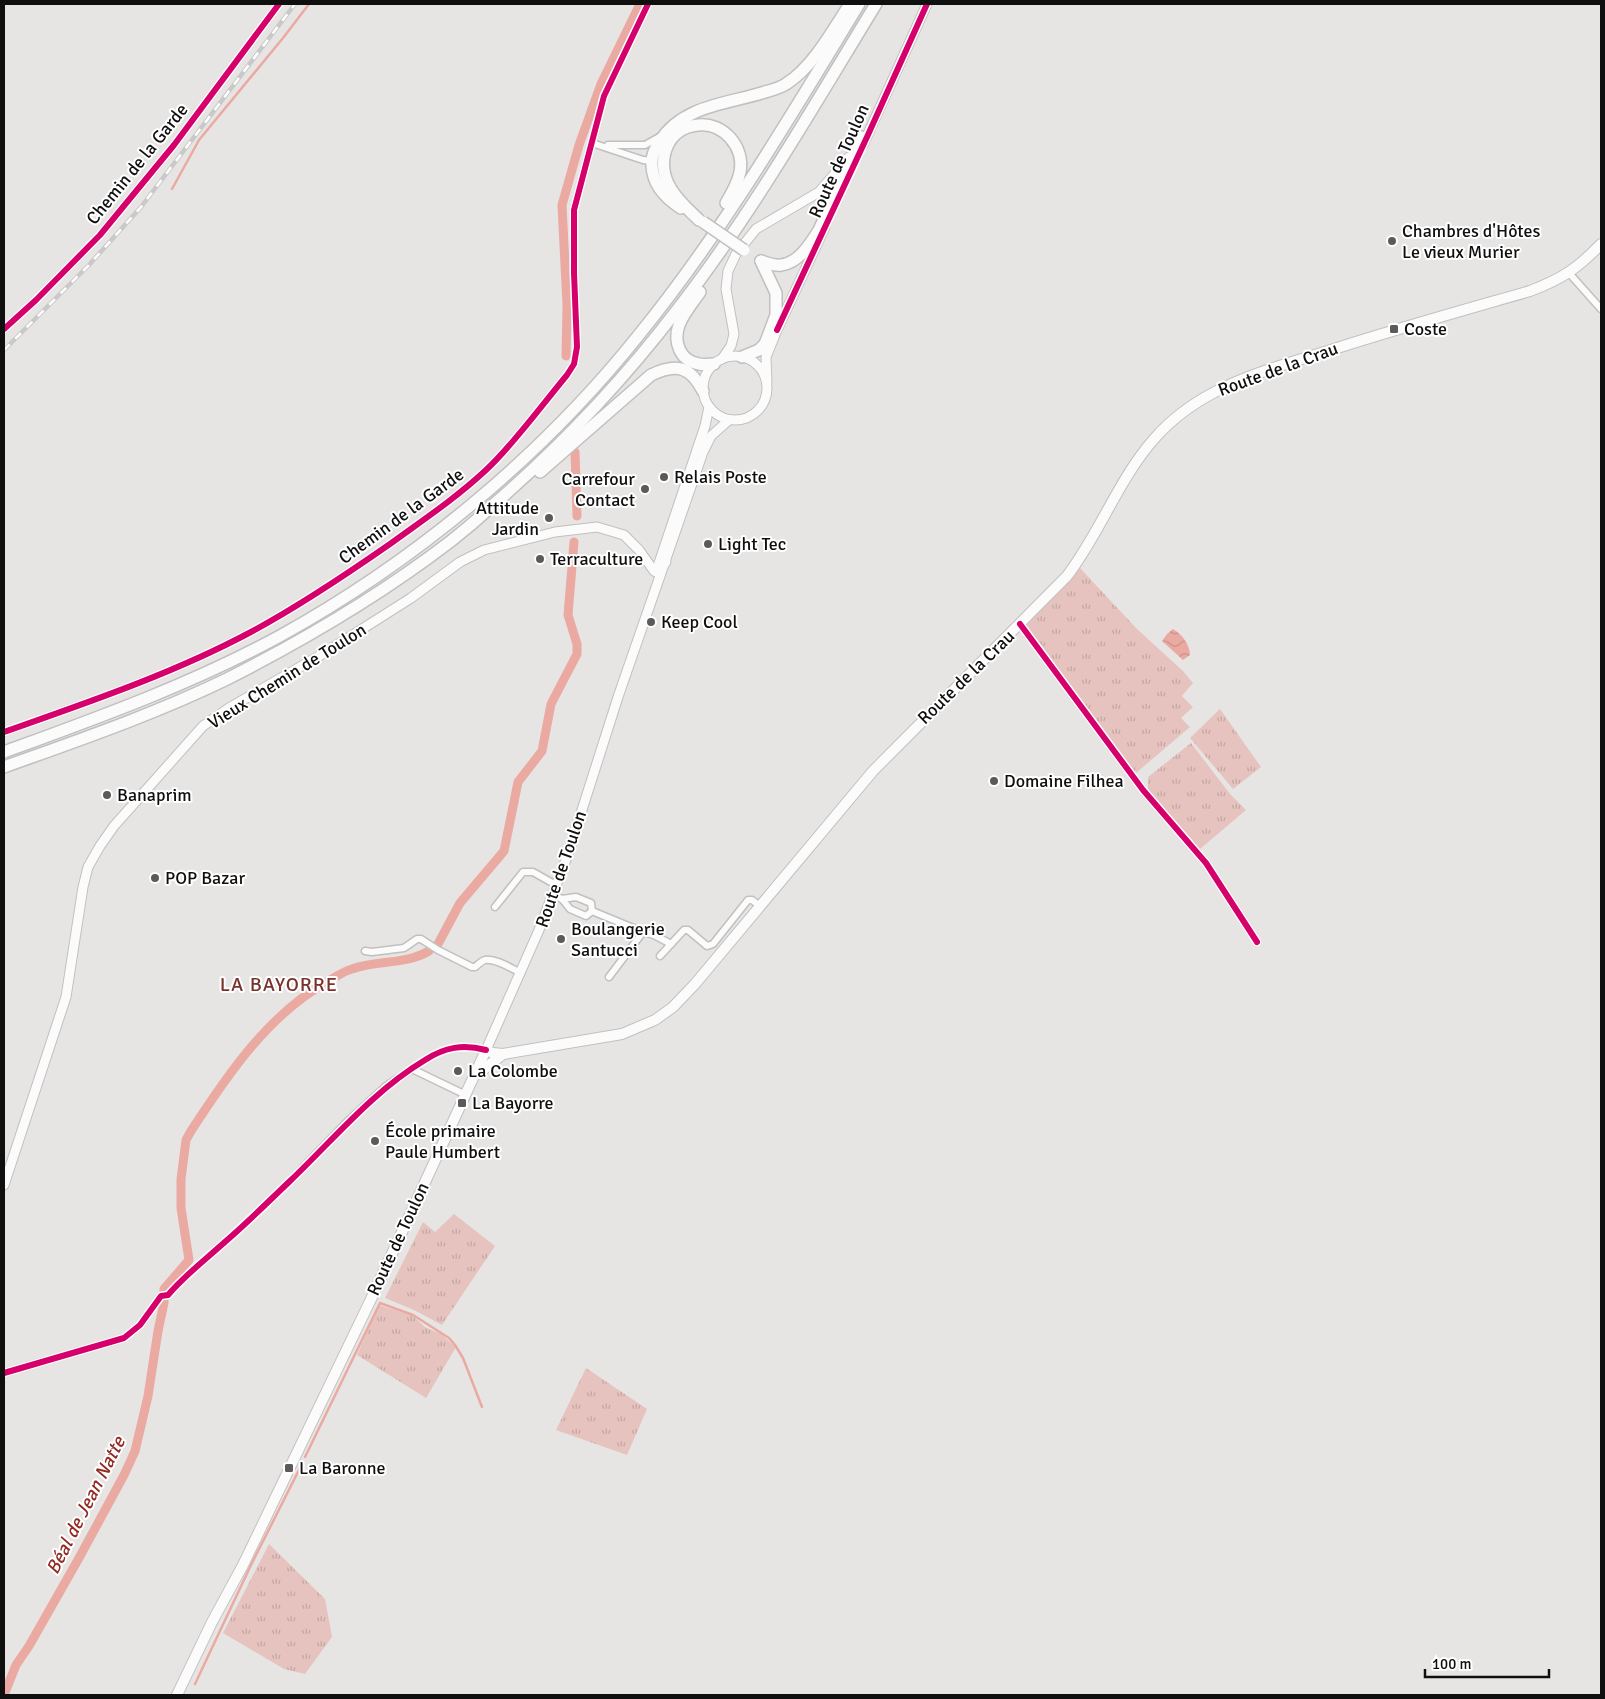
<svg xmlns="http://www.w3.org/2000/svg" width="1605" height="1699" font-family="Signika,sans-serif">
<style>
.grass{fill:url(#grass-tufts)}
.water{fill:url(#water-waves)}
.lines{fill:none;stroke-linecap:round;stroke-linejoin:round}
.stream{stroke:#eaaaa2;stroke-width:2.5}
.canal{stroke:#eaaaa2;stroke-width:9}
.street-casing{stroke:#c2c0bf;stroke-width:9}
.secondary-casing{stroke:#c2c0bf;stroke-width:11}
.primary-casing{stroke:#c2c0bf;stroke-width:12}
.highway-casing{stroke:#c2c0bf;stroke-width:14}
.street{stroke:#fbfbfb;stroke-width:6}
.secondary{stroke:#fbfbfb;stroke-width:9}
.primary{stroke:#fbfbfb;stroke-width:10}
.highway{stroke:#fbfbfb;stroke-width:11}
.rail-casing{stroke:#cac9c9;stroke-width:4.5}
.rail{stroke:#fff;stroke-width:2.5;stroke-dasharray:8;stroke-linecap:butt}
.highway-bridge-casing{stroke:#c2c0bf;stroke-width:14;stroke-linecap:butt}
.highway-bridge{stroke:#fbfbfb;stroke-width:11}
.cycleway-casing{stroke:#fff;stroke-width:9}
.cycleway{stroke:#d6006c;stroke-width:6}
.poi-dot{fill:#5b5a5a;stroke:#fff;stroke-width:2}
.labels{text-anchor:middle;stroke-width:4;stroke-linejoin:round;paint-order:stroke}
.street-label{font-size:18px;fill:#100f0f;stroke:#fff}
.poi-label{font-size:18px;fill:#100f0f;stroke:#fff;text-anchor:start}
.water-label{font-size:19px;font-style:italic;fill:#932b23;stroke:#fff}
.quarter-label{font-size:20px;letter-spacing:1px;fill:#79332c;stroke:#fff}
</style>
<defs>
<pattern id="grass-tufts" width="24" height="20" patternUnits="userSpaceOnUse" patternTransform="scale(1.25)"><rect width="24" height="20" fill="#e6c3be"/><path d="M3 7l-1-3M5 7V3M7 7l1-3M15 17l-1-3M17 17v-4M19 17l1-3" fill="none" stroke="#c4a6a2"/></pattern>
<pattern id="water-waves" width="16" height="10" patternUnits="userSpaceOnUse" patternTransform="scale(1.25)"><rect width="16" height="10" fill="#eaaaa2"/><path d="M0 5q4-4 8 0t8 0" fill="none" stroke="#c8918a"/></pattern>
</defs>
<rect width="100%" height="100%" fill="#e7e5e4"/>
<g class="grass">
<path d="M1080,568L1137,629L1183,671L1193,683L1182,696L1193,707L1181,718L1190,727L1136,773L1026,626Z"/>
<path d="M1220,709L1261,767L1233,789L1190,738Z"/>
<path d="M1191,743L1230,794L1246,810L1200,849L1196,847L1148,794V777Z"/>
<path d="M454,1214L495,1246L442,1325L414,1310L385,1298L423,1222L435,1232Z"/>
<path d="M379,1305L413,1316L425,1327L441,1334L456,1347L426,1398L357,1355Z"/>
<path d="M586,1368L647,1409L627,1455L556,1430Z"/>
<path d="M269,1544L325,1599L332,1637L305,1674L284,1669L223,1633Z"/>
</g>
<path class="water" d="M1173,629C1182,634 1190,645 1190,655L1183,660L1162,641L1167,634Z"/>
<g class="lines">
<g class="stream">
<path d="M172,189L199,140L283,38L309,4"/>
<path d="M305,1457L380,1303L413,1315L449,1338L455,1345L463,1358L482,1407"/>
<path d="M195,1684L251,1565L301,1466"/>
</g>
<g class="canal">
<path d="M566,356L567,305L562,205L579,145L601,84L640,4"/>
<path d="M575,452L577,516"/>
<path d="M438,944L460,903L504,851L518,782L542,751L551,704L577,654V644L568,615L574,542"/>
<path d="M4,1695L16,1665L29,1646L79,1558L124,1475L135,1451L148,1396L158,1331L164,1303V1289L189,1260L181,1208V1179L186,1140L191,1131C228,1074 268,1015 328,981C336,977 344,971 352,969C377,960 405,965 429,951"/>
</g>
<defs>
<g id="street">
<path d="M592,143L643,160L653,161"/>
<path d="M608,145H645L661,136"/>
<path d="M1569,273L1601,309"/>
<path d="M4,329L36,300L100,235L174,145L279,4"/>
<path d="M1020,624L1143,790L1206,863L1257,942"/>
<path d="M4,732C86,703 172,674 249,633C298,607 344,576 390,544C423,520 456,498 486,470C514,444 542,405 567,375L574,364L577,347L574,273V210L604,96L648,4"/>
<path d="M553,895L562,899L570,909L586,916L592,911"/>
<path d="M562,899L576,897L591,903L592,911"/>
<path d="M495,907L523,872H533L556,885"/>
<path d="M592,911L643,932L654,935L671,944"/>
<path d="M365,951L372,952L404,948L417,939H421L438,950L472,967H475C478,965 481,961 485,960C496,958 512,969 521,973"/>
<path d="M660,956L684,930H688L707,946L713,944L748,900H752L760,906"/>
<path d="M609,977L643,932"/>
<path d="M292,1179L350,1119L386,1086L412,1069L466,1095"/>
<path d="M4,1373L124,1338L140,1325L161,1296L168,1295L172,1290"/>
</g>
<g id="secondary">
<path d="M863,145L927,4"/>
<circle cx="735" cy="388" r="32"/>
<path d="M722,359L731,346L734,334L726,289L728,271L736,254L756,229L819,192L849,157"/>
<path d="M767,382L766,357L777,330L825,227"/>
<path d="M656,572L705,426L709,407"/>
<path d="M486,1050L539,930L567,857L618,697L703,452L711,436L729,420"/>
<path d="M4,1185L66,997L83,887L88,867L100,846L114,826L203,726L229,708L326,652L411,598L460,562L484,550L555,532L597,527L624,535L639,550L654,571H659L666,562"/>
</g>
<g id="primary">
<path d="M479,1073L503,1054"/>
<path d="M177,1695L212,1622L243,1565L372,1297L486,1050L493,1053L503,1054L622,1034L655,1020L673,1007L695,984L873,771L1067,576C1100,533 1118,480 1154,439C1201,385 1268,370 1334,349C1399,328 1464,310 1530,291C1562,279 1578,268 1601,244"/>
</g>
<g id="highway">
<path d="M681,208C665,198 653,185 652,166C651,156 655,149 660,141C683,105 728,104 765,92C772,90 780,88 786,84C813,67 833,30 850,4"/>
<path d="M699,220C689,210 678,201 671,189C655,164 665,128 698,125C723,122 745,147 740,172C738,183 732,193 726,203"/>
<path d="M761,261C767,263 775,266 781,265C799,263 810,244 819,230L862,137"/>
<path d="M700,292C693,302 683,314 679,325C673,342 680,361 699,364C704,365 709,364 714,364"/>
<path d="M742,357L759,350L765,344L776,315V293L761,261"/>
<path d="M540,472L651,375C676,363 690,366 703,391"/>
<path d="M4,752C97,718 192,684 280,636C414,562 542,456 638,336C722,233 790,117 859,4"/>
<path d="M4,767C79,740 155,714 227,679C304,640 382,594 451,541C465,530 479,518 492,506C560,447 622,382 677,310C752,214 813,107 876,4"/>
</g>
</defs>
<use href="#street" class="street-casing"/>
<use href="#secondary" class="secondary-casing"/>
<use href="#primary" class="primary-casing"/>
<use href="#highway" class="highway-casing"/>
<use href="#street" class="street"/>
<use href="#secondary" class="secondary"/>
<use href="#primary" class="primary"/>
<use href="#highway" class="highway"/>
<defs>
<path id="rail" d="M4,350L89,265L141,207L295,4"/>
</defs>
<use href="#rail" class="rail-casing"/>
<use href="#rail" class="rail"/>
<defs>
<path id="highway-bridge" d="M703,222L744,250"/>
</defs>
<use href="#highway-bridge" class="highway-bridge-casing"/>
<use href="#highway-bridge" class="highway-bridge"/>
<defs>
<g id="cycleway">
<path d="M4,329L36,300L100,235L174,145L279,4"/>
<path d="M777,330L867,137L927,4"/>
<path d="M1020,624L1143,790L1206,863L1257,942"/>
<path d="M4,732C86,703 172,674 249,633C298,607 344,576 390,544C423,520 456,498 486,470C514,444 542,405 567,375L574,364L577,347L574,273V210L604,96L648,4"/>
<path d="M4,1373L124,1338L140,1325L161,1296L168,1295C185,1275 206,1259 226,1241C248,1222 269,1201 290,1181C334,1139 372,1092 425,1060C445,1047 463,1044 486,1050"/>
</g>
</defs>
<use href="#cycleway" class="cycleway-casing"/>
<use href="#cycleway" class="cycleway"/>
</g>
<g class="poi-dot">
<circle cx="1392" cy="241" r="5"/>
<rect x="1389" y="324" width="10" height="10" rx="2.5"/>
<circle cx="664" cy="477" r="5"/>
<circle cx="645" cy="489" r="5"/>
<circle cx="549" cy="518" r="5"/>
<circle cx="708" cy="544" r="5"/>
<circle cx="540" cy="559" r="5"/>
<circle cx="651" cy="622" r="5"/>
<circle cx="994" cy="781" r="5"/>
<circle cx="107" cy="795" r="5"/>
<circle cx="155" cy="878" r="5"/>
<circle cx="561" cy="939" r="5"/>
<circle cx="458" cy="1071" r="5"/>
<rect x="457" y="1098" width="10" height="10" rx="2.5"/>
<circle cx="375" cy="1141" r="5"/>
<rect x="284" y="1463" width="10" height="10" rx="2.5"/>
</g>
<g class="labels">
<g class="street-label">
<text transform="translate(839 161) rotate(-66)" y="6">Route de Toulon</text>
<text transform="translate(137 164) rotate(-51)" y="6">Chemin de la Garde</text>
<text transform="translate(1278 369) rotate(-20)" y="6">Route de la Crau</text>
<text transform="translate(401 516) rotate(-36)" y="6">Chemin de la Garde</text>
<text transform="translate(287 676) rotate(-32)" y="6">Vieux Chemin de Toulon</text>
<text transform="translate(966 677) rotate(-44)" y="6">Route de la Crau</text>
<text transform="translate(561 869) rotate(-71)" y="6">Route de Toulon</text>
<text transform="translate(398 1239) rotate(-65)" y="6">Route de Toulon</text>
</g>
<g class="poi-label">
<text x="1402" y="237">Chambres d'Hôtes<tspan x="1402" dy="21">Le vieux Murier</tspan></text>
<text x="1404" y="335">Coste</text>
<text x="674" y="483">Relais Poste</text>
<text x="635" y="485" text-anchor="end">Carrefour<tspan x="635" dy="21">Contact</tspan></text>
<text x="539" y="514" text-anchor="end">Attitude<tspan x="539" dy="21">Jardin</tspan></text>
<text x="718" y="550">Light Tec</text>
<text x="550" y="565">Terraculture</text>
<text x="661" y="628">Keep Cool</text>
<text x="1004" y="787">Domaine Filhea</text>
<text x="117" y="801">Banaprim</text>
<text x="165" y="884">POP Bazar</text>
<text x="571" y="935">Boulangerie<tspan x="571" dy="21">Santucci</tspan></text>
<text x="468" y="1077">La Colombe</text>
<text x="472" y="1109">La Bayorre</text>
<text x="385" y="1137">École primaire<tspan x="385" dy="21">Paule Humbert</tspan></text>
<text x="299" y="1474">La Baronne</text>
</g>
<g class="water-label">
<text transform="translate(85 1505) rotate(-63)" y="7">Béal de Jean Natte</text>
</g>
<g class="quarter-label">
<text x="279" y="991">LA BAYORRE</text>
</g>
</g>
<rect width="1605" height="1699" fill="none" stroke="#100f0f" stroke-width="10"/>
<path d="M1425 1669v8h124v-8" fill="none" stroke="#100f0f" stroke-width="2.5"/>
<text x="1432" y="1669" font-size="15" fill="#100f0f" stroke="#ffffff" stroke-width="4" paint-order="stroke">100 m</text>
</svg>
